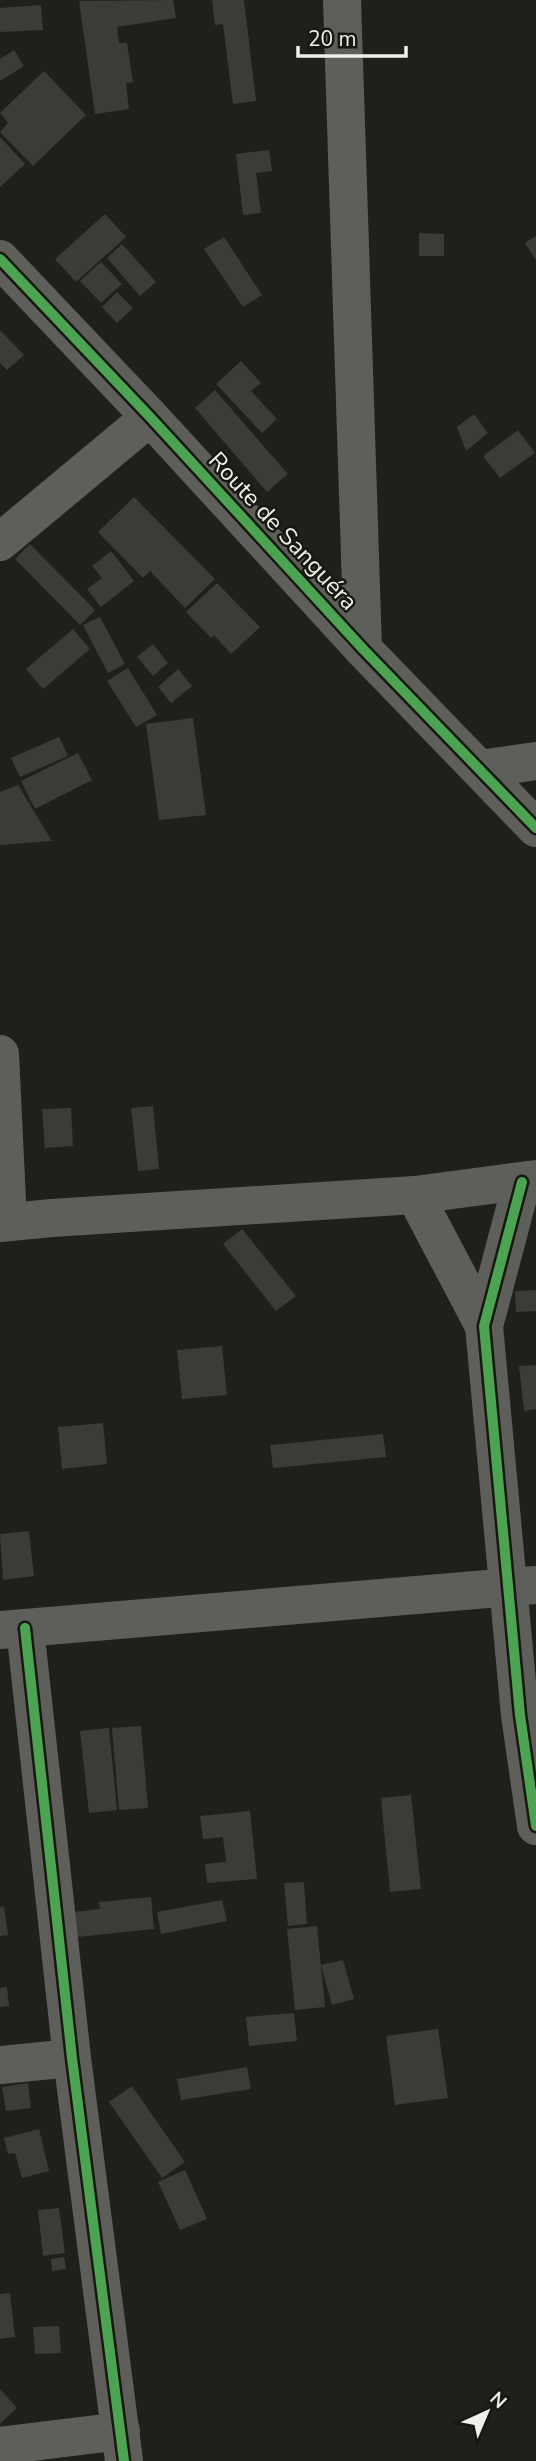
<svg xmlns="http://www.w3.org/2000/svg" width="536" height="2461" font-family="'Nunito Sans',sans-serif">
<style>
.building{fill:#3b3c38}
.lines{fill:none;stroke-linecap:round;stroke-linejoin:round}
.minor{stroke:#5e5f5b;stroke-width:38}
.cycleway-casing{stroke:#171810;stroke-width:15}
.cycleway{stroke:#4ca352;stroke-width:10}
.labels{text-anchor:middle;stroke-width:5;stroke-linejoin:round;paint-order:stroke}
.street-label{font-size:24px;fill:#f0f0eb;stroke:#171810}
</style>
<rect width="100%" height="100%" fill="#1f1f1b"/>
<g class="building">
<path d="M173,0L176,18L117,27L119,43H127L133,82L126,83L129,109L95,114L79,1Z"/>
<path d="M212,0H244L256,101L233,104L223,24L215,25Z"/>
<path d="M41,5L43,30L0,32V8Z"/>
<path d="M14,50L24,66L0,81V59Z"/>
<path d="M44,71L86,115L33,166L0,132L8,123L0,113Z"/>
<path d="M0,137L25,164L0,187Z"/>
<path d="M269,150L272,171L256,173L261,213L243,215L236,154Z"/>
<path d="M105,214L126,237L76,282L55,259Z"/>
<path d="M419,233L444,234V256H419Z"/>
<path d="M536,236V260L525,243Z"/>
<path d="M224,237L262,295L243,307L204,249Z"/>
<path d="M122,244L156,282L140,296L107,258Z"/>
<path d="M101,262L122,284L101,303L80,281Z"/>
<path d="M117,292L133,308L117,323L102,307Z"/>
<path d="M0,330L24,355L7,370L0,363Z"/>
<path d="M241,361L261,383L251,391L277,419L262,433L216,384Z"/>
<path d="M215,390L288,474L267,492L195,408Z"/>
<path d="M474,414L488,433L466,451L457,427Z"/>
<path d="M518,430L535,453L500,478L483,456Z"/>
<path d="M134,497L215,579L185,608L150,571L143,578L98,532Z"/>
<path d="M30,544L95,610L80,625L15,559Z"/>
<path d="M111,551L134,581L101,607L87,589L102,578L92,566Z"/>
<path d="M217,583L260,627L231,654L214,635L211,638L186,612Z"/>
<path d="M100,617L125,664L108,673L83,625Z"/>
<path d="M73,629L90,649L43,689L26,669Z"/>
<path d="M153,644L168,663L153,676L137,657Z"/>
<path d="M128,668L157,715L136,727L107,681Z"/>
<path d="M178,669L192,686L171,703L158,687Z"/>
<path d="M193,718L206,815L159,820L146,724Z"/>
<path d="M59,737L68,756L20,777L11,758Z"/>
<path d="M78,753L92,780L35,809L21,781Z"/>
<path d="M18,785L52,841L0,845V792Z"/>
<path d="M153,1106L159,1169L138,1171L131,1108Z"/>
<path d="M71,1108L73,1146L45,1148L42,1109Z"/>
<path d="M242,1229L296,1296L276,1311L223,1244Z"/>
<path d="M536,1290V1311L516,1312L515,1291Z"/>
<path d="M222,1346L227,1395L182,1399L177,1350Z"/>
<path d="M536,1365V1409L524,1411L519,1366Z"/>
<path d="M103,1423L107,1464L62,1469L58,1427Z"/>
<path d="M383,1434L386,1457L273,1468L270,1445Z"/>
<path d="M29,1531L34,1576L3,1580L0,1534Z"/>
<path d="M141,1726L148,1808L119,1810L112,1728Z"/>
<path d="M109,1728L117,1810L89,1813L80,1731Z"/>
<path d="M411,1795L421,1889L390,1892L381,1798Z"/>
<path d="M250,1811L257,1879L207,1883L205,1864L226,1862L223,1837L203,1839L200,1816Z"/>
<path d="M304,1882L307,1924L288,1926L284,1883Z"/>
<path d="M151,1897L154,1929L77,1937L74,1912L100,1909L99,1902Z"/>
<path d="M222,1900L227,1921L161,1934L157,1912Z"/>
<path d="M4,1906L8,1935L0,1936V1907Z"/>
<path d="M317,1926L325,2007L295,2010L287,1929Z"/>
<path d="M343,1960L354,1999L332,2005L321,1965Z"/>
<path d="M7,1987L9,2006L0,2007V1988Z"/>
<path d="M294,2013L297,2041L249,2046L246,2017Z"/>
<path d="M438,2029L448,2098L395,2105L386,2036Z"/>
<path d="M247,2067L251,2089L181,2100L177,2079Z"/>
<path d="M28,2083L31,2108L6,2111L2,2087Z"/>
<path d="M132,2086L185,2162L162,2178L109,2102Z"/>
<path d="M39,2129L49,2171L22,2178L15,2153L8,2154L4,2138Z"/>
<path d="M185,2170L207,2219L180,2230L158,2182Z"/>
<path d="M59,2208L65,2253L43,2256L38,2210Z"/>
<path d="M64,2257L66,2269L52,2271L51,2259Z"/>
<path d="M10,2293L15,2337L0,2339V2294Z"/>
<path d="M59,2326L61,2353L35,2354L33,2327Z"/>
<path d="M0,2389L17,2408L0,2424Z"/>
</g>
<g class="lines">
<g class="minor">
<path d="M342,0L363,649"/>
<path d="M0,259L150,417L363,649L536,828"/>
<path d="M0,542L150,417"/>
<path d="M480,769L536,761"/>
<path d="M0,1054L8,1222"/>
<path d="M522,1182L484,1326L520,1715L536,1826"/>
<path d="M415,1195L484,1326"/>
<path d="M0,1223L52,1218L415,1195L536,1179"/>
<path d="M25,1628L72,2058L124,2461"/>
<path d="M0,1630L536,1585"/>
<path d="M0,2065L72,2058"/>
<path d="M0,2446L121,2431"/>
</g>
<defs>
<g id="cycleway">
<path d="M0,259L150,417L363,649L536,828"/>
<path d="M522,1182L484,1326L520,1715L536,1826"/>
<path d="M25,1628L72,2058L124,2461"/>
</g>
</defs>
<use href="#cycleway" class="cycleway-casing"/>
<use href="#cycleway" class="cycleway"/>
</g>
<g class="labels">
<g class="street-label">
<text transform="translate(283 531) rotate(47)" y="8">Route de Sanguéra</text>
</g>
</g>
<g transform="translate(487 2412) rotate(44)" stroke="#171810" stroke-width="5" paint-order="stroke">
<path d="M0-5L12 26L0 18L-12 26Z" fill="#f0f0eb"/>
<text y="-10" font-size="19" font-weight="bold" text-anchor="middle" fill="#f0f0eb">N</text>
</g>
<path d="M298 46v10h108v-10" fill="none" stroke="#f0f0eb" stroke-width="3.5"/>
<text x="308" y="46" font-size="21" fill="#f0f0eb" stroke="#171810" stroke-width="5" paint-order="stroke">20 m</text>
</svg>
